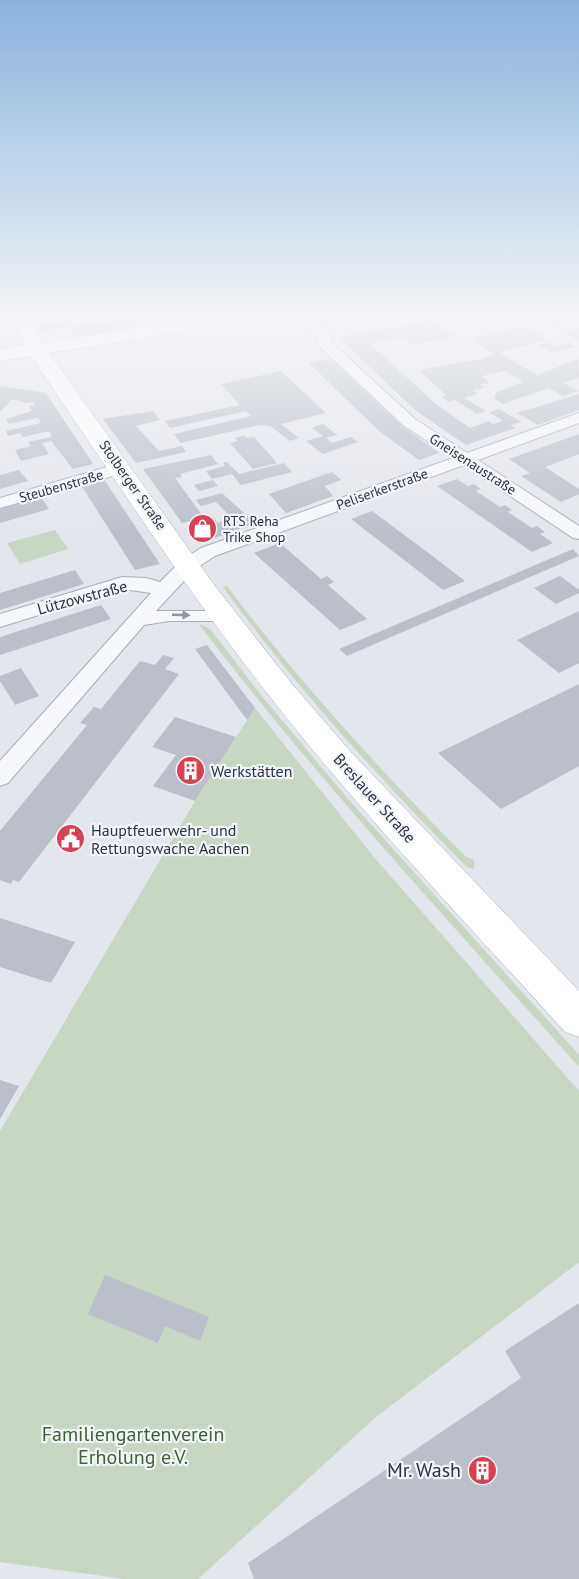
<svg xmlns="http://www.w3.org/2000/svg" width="579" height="1579" font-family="'PT Sans',sans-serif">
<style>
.green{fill:#c8d6c4}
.building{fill:#babfca}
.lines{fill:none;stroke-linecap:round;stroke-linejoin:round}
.street-casing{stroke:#a7adb7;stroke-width:2}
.secondary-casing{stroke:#a7adb7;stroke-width:1}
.street{fill:#f6f7fa;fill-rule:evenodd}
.secondary{fill:#fff;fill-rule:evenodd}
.oneway{fill:#9095a0}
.labels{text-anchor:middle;stroke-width:4.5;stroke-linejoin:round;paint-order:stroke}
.far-street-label{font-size:14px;fill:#293345;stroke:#f3f5f9}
.far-poi-label{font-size:14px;fill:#293345;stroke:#f3f5f9;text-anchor:start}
.street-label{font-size:16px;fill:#293345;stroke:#f3f5f9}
.poi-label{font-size:16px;fill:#293345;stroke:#f3f5f9;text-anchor:start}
.near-park-label{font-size:20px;fill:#3c6236;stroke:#f3f5f9}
.near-poi-label{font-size:20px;fill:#293345;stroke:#f3f5f9;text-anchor:end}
</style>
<rect width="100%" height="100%" fill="#e3e6ec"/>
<g class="green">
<path d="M55,530L68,549L20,564L7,543Z"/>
<path d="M227,586C299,682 380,770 465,856L474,860V869L467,867L450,850C369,767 291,681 223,587Z"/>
<path d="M198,623L210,629L265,700L349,800L579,1055V1067C449,921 316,778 198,623Z"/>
<path d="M255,708L373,856L579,1091V1262L376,1417L198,1579H125L0,1562V1131L195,801Z"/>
</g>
<g class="building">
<path d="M141,314L186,316L130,324L132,328L76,336L71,334L75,333L71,327L41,331L37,324L69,320L75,326L125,319L124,317Z"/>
<path d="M323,314H353V315L346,317L349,319L320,325L312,317Z"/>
<path d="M528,314H567L578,321L553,326Z"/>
<path d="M433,320L454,337L413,345L404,337L369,343L437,405L470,428L489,421L493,424L503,421L489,412L499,409L521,422L511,425L515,428L466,445L415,410L338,337Z"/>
<path d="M526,326L548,340L492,353L471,338Z"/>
<path d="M579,328V341L564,332Z"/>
<path d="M549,342L556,346L570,343L576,347L552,352L538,345Z"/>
<path d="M498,352L537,375L578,359L579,378L564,383L579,391L563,396L549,388L503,404L494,398L497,392L523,382L505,371L482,376L490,383L480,384L484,388L473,390L478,394L464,398L486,411L477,414L455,400L448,402L442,396L446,395L419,370L481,359Z"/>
<path d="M330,359L401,425L439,453L419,460L379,431L309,363Z"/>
<path d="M281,371L326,413L281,424L299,438L290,441L270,426L259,425L181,443L174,434L251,416L246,411L170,428L165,421L240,405L221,384Z"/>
<path d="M0,386L46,393L93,464L73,469L51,441L42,443L49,454L21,461L15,450L31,446L28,442L52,437L49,431L23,437L20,433L8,436L6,431L41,423L38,418L9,424L6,419L32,411L29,406L35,405L33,402L26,403L12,399L0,412Z"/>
<path d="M579,394V410L538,425L517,413Z"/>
<path d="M153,411L160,420L136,426L159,451L182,446L186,452L136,463L103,419Z"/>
<path d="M323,424L337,435L326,438L332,443L351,437L358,442L323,454L306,441L323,436L312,428Z"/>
<path d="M579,434V454L545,467L579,489V494L561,502L521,476L530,473L509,459Z"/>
<path d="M244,436L247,438L254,437L277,463L253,469L230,443L238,441L235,438Z"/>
<path d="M211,455L218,464L180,474L182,477L175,478L205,519L213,517L218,523L232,518L216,502L201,506L196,500L222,493L255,523L215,538L210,531L198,534L192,527L204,524L200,519L182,523L143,469Z"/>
<path d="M227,462L239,474L284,463L292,472L241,485L232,474L212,479L206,471L225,466L223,463Z"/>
<path d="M19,470L28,481L0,489V475Z"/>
<path d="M332,472L341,480L325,486L333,496L286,513L269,494Z"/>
<path d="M104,479L117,499L160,564L135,570L81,485Z"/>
<path d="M457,479L468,486L474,484L481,489L476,491L500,507L505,505L512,510L508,512L532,528L537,526L545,532L540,534L553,543L532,552L437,486Z"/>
<path d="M213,480L218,486L199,491L194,485Z"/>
<path d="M41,497L49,509L0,523V509Z"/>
<path d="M372,511L431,555L465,581L443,590L351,519Z"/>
<path d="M280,543L321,579L327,576L334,582L328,585L367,619L340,630L254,553Z"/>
<path d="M573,549L579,556L347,656L339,649Z"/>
<path d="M75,570L84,584L0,610V593Z"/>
<path d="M560,576L579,590V593L556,604L534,588Z"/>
<path d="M101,605L111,619L0,655V637Z"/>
<path d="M579,611V663L559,673L517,640Z"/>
<path d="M207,645L255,708L247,720L195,649Z"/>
<path d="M163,655L174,658L165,669L179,674L19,882L13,880L11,884L0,880V831L87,725L80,723L94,707L101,709L140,661L155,665Z"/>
<path d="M21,668L39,696L15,705L0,681V676Z"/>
<path d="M579,684V766L501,809L438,753Z"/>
<path d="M175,717L236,737L195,801L153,786L176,755L152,747Z"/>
<path d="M0,918L75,942L51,983L0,967Z"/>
<path d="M0,1080L19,1086L0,1119Z"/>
<path d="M105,1275L209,1317L200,1341L165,1326L158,1343L88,1314Z"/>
<path d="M579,1303V1579H254L248,1563L521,1378L505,1351Z"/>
</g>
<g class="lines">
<defs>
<g id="street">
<path d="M293,314H307L331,334L333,337L330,341L415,419L467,453L579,413V423L478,460L579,526V539L573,538L464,465L215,556L195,569L156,611H224L231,613L234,617L231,621H169L144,625L8,783L0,786V761L151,593L123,589L0,627V614L122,577L146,578L160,582L181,561L201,548L453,458L403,425L318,345L316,342L319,338Z"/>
<path d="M121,463L129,468L127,472L0,508V498Z"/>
</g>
<path id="secondary" d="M9,314H27L43,343L226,314H272L263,319L49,353L215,586L292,684L350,751L579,991V1037L565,1032C466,922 362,815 271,698C185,589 110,471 31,356L0,361V349L25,345Z"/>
</defs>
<use href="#street" class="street-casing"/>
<use href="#secondary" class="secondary-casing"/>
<use href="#street" class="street"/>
<use href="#secondary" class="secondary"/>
</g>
<defs><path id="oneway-solid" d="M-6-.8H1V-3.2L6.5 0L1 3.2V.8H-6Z" transform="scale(1.5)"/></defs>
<use class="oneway" href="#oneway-solid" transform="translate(181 615) rotate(2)"/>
<linearGradient id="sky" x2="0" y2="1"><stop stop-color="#89b3de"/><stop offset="0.59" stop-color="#f2f4f6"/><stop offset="1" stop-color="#f2f4f6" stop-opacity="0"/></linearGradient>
<rect width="579" height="535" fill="url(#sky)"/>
<defs>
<symbol id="shop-disc" viewBox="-11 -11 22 22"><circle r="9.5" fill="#d74253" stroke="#f3f5f9"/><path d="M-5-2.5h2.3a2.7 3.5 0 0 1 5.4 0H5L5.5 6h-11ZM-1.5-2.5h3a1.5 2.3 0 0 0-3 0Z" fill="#fff"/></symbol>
<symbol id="building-disc" viewBox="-11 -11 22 22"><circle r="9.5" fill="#d74253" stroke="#f3f5f9"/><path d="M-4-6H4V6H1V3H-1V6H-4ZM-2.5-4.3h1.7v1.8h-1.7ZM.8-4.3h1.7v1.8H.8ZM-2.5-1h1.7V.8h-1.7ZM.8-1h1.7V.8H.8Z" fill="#fff"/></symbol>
<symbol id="civic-disc" viewBox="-11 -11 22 22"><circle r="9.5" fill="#d74253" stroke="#f3f5f9"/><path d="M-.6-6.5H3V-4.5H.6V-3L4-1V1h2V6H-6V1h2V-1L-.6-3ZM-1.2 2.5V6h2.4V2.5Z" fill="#fff"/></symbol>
</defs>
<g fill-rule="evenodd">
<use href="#shop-disc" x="186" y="512" width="33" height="33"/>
<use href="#building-disc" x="174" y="754" width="33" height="33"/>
<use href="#civic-disc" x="54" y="822" width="33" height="33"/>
<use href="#building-disc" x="466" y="1454" width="33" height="33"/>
</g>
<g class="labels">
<g class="far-street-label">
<text transform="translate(473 464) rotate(33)" y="5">Gneisenaustraße</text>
<text transform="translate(133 485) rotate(55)" y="5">Stolberger Straße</text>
<text transform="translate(61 486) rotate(-16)" y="5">Steubenstraße</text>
<text transform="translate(382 489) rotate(-20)" y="5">Peliserkerstraße</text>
</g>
<g class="far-poi-label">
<text x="223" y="526">RTS Reha<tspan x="223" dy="16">Trike Shop</tspan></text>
</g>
<g class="street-label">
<text transform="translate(82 597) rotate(-15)" y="6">Lützowstraße</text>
<text transform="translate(375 798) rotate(48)" y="6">Breslauer Straße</text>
</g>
<g class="poi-label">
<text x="211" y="777">Werkstätten</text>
<text x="91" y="836">Hauptfeuerwehr- und<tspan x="91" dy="18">Rettungswache Aachen</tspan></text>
</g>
<g class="near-park-label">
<text x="133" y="1441">Familiengartenverein<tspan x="133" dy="23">Erholung e.V.</tspan></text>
</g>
<g class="near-poi-label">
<text x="461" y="1477">Mr. Wash</text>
</g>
</g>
</svg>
